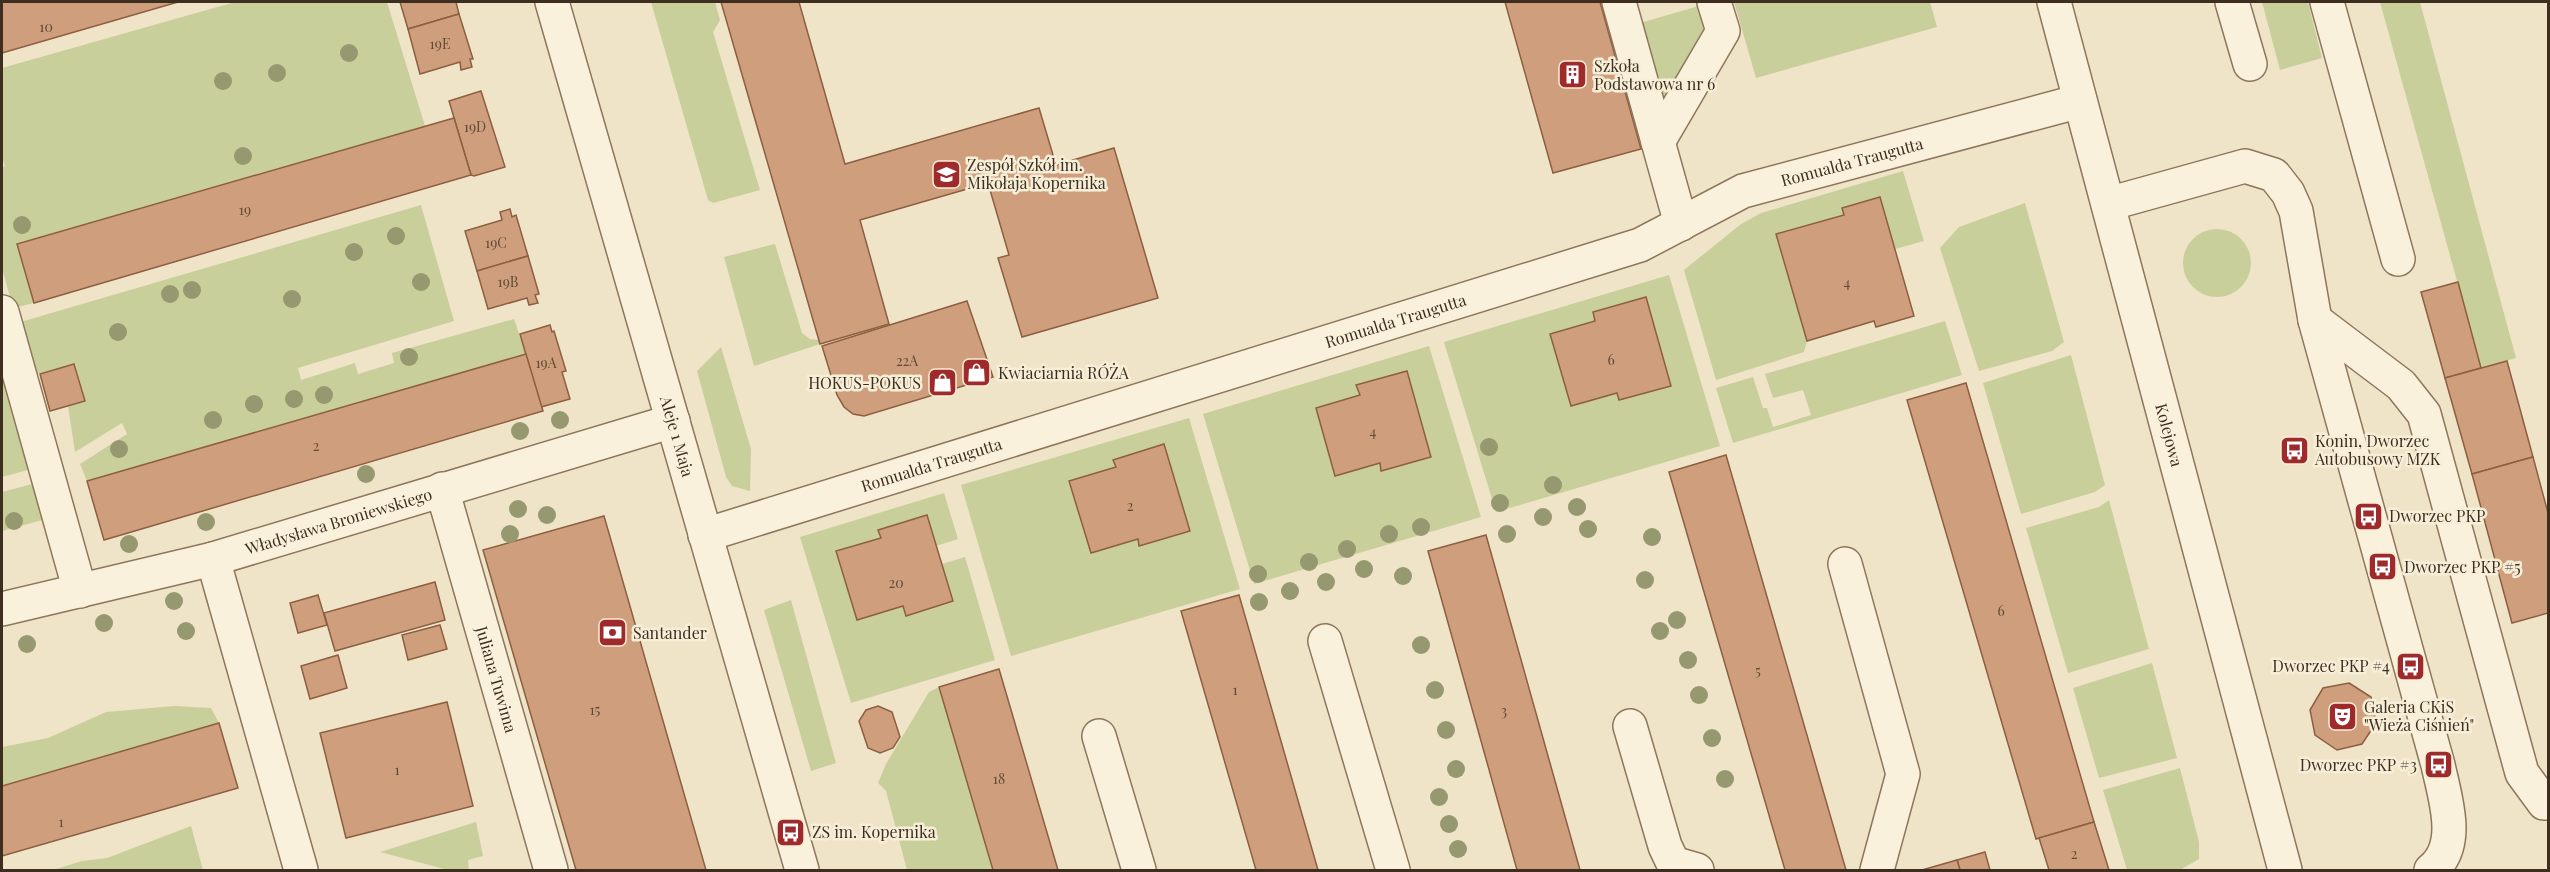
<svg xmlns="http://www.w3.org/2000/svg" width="2550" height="872" font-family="'Playfair Display',serif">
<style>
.green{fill:#c9cf9b}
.building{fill:#cf9f7d;stroke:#8d5f41;stroke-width:1.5}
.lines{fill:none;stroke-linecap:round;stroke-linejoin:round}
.minor-casing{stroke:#8d765c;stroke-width:36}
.minor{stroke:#faf1dc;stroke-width:33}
.tree{fill:#96986f}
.labels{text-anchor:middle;stroke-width:5;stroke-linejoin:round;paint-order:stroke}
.number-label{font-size:14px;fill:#624a37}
.poi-label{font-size:16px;fill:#3d2e20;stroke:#f7eed8;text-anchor:start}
.street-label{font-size:16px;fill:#3d2e20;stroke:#f7eed8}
</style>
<rect width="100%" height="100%" fill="#f0e4c8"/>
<g class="green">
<path d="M235,2H387L425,126L18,244L34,303L13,308L2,268V167L5,166L2,157V68Z"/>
<path d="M651,2H715L720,20L713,32L760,190L713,203L708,200Z"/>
<path d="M1734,2H1930L1937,27L1756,78Z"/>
<path d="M2262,2H2308L2322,58L2280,70Z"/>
<path d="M2380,2H2420L2516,358L2481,368Z"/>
<path d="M1702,5L1710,30L1663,101L1640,23Z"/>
<path d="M1903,171L1924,241L1895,249L1842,208L1844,215L1776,234L1807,341L1804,352L1716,380L1684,270L1741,224L1761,213Z"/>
<path d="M2025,203L2064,342L2052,351L1979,371L1940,248L1959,227Z"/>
<path d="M421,205L454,321L298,368L301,380L355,363L358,374L394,363L392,353L514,319L526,354L87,481L80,464L127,434L122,423L75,452L68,406L85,401L75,364L33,375L17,323Z"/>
<circle cx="2217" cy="263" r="34"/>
<path d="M775,244L802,333L810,339L819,340L820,344L754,366L724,257Z"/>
<path d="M1669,275L1720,446L1496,512L1444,342Z"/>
<path d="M1945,321L1962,375L1733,443L1716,388L1753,377L1763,408H1767L1773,427L1811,415L1803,390L1773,398L1765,374Z"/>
<path d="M1429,346L1481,517L1254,584L1203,414Z"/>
<path d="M721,347L751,449L750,491L732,486L726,477L697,371Z"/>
<path d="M2071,355L2105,485L2095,492L2021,514L1983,383Z"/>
<path d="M2,369L35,468L2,477Z"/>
<path d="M1189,418L1240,589L1011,656L961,485Z"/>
<path d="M40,482L50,518L2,531V492Z"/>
<path d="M944,493L958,539L936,546L927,515L878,530L881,538L836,551L857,619L903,606L906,615L953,601L942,564L965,557L995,660L851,703L800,537Z"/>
<path d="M2109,500L2149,649L2068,673L2026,528L2099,507Z"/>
<path d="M791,600L836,763L811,771L764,610Z"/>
<path d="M2152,663L2177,758L2099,778L2073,688Z"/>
<path d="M939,687L993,870H907L886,791L878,783L886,764L929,692Z"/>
<path d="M174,706L211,708L219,723L2,786V747L48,738L106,712Z"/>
<path d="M2180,768L2199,842V859L2180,870H2127L2103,790Z"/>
<path d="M476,822L483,856L468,860L469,870H448L380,852Z"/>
<path d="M191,826L203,870H53L82,861L107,858Z"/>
</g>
<g class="building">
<path d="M2,2H178L2,53Z"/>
<path d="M400,2H456L459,14L408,29Z"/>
<path d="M721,2H799L845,164L1039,108L1056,165L1114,148L1158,298L1022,337L998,258L1009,255L988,183L860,220L889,324L820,344Z"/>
<path d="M1505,2H1600L1641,149L1553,173Z"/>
<path d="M459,14L473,59H470L472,67L461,70L460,62L420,74L408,29Z"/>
<path d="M481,91L505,167L474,176L471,175L449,101Z"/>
<path d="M454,118L471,175L34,303L17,244Z"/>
<path d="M1880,197L1914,316L1876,327L1874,321L1807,341L1776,234L1844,215L1842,208Z"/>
<path d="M510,209L512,217L516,215L528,256L477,271L465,231L502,220L500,212Z"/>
<path d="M528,256L539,294L535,295L538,303L529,305L527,298L488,309L477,271Z"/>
<path d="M2458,282L2481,368L2445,378L2421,292Z"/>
<path d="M1646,297L1671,386L1619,400L1617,393L1571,406L1550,334L1595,321L1593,312Z"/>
<path d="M967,301L993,377L864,416L853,414L844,407L837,395L822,346Z"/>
<path d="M550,325L552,332L554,331L566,371L562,372L570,399L541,407L520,334Z"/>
<path d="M526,354L543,411L104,540L87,481Z"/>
<path d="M2507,361L2533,457L2472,474L2445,378Z"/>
<path d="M74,364L85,401L50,411L40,374Z"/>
<path d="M1407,371L1431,457L1381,471L1380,463L1335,476L1316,408L1360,395L1356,385Z"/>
<path d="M1966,383L2094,822L2036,839L1907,400Z"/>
<path d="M1164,444L1190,531L1139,546L1138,539L1091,553L1069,481L1116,467L1113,460Z"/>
<path d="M1726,455L1846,870H1785L1669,472Z"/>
<path d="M2533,457L2548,513V613L2512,623L2472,474Z"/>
<path d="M927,515L953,601L906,616L903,606L857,620L836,551L881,538L878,530Z"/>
<path d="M604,516L706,870H576L483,550Z"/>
<path d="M1486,535L1580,870H1517L1428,551Z"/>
<path d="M435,582L445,620L335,651L324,613Z"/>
<path d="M318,595L327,625L298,633L290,603Z"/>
<path d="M1239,595L1318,870H1256L1181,611Z"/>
<path d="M440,625L447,649L408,660L402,635Z"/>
<path d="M338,655L347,688L310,699L301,666Z"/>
<path d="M999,669L1058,870H993L939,687Z"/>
<path d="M2349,683L2371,697L2376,723L2362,744L2337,750L2315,735L2310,710L2323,688Z"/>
<path d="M447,702L473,806L346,838L320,733Z"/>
<path d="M878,706L892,712L900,737L893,748L880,753L868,748L859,721L866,710Z"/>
<path d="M219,723L238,788L2,856V786Z"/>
<path d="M2094,822L2109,870H2049L2039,838Z"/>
<path d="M1985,852L1990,870H1960L1957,860Z"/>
<path d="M1957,860L1960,870H1922Z"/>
</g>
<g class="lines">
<defs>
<g id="minor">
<path id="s1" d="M552,2L802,870"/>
<path d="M1619,2L1681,224"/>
<path id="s2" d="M2054,2L2285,870"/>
<path d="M2232,2L2250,64"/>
<path d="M2327,2L2398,259"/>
<path d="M1658,142L1723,31L1714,2"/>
<path d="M2108,204L2245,166L2274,175L2288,193L2296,211L2315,320L2438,765C2445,798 2462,846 2431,870"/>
<path d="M2,312L80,591"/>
<path d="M2315,320L2401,385L2424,414L2522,773L2544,803H2548"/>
<path id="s3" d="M442,489L551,870"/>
<path id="s4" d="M705,535L1640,245L1743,191L2080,101"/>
<path d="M213,559L301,870"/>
<path d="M1845,564L1903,774L1877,870"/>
<path id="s5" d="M2,609L213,559L673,421"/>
<path d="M1325,641L1393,870"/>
<path d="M1630,726L1665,846L1673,863L1697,870"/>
<path d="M1099,736L1139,870"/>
</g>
</defs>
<use href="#minor" class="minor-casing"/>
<use href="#minor" class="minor"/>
</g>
<g class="tree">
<circle cx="349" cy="53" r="9"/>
<circle cx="277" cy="73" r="9"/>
<circle cx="223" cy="81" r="9"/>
<circle cx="243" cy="156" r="9"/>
<circle cx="22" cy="225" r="9"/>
<circle cx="396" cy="236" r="9"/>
<circle cx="354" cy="252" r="9"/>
<circle cx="421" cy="282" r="9"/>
<circle cx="192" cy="290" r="9"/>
<circle cx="170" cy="294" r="9"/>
<circle cx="292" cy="299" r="9"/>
<circle cx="118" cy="332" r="9"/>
<circle cx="409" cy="357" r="9"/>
<circle cx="324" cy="395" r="9"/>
<circle cx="294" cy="399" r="9"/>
<circle cx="254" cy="404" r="9"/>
<circle cx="213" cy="420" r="9"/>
<circle cx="560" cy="420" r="9"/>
<circle cx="520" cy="431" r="9"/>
<circle cx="1489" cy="447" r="9"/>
<circle cx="119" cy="449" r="9"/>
<circle cx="366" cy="474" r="9"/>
<circle cx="1553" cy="485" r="9"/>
<circle cx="1500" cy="503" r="9"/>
<circle cx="1577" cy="507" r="9"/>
<circle cx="518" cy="509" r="9"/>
<circle cx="547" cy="515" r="9"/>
<circle cx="1543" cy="517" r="9"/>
<circle cx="14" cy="521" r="9"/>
<circle cx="206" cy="522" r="9"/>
<circle cx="1421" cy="527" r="9"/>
<circle cx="1588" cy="529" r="9"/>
<circle cx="510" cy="534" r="9"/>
<circle cx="1389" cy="534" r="9"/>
<circle cx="1507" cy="534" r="9"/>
<circle cx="1652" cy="537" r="9"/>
<circle cx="129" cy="544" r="9"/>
<circle cx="1347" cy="549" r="9"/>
<circle cx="1309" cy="562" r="9"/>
<circle cx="1364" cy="569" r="9"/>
<circle cx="1258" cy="574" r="9"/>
<circle cx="1403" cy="576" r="9"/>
<circle cx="1645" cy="580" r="9"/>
<circle cx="1326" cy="582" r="9"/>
<circle cx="1290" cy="591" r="9"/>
<circle cx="174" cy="601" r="9"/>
<circle cx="1259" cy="602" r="9"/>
<circle cx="1677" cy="620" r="9"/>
<circle cx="104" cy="623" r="9"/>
<circle cx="186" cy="631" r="9"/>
<circle cx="1660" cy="631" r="9"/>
<circle cx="27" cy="644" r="9"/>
<circle cx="1421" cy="645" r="9"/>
<circle cx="1688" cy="660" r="9"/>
<circle cx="1435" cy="690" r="9"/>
<circle cx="1699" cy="695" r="9"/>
<circle cx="1446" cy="730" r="9"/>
<circle cx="1712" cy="738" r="9"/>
<circle cx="1456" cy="769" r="9"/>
<circle cx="1725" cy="779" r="9"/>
<circle cx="1439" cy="797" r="9"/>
<circle cx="1449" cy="824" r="9"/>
<circle cx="1458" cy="849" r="9"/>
</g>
<defs>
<symbol id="building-square" viewBox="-11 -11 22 22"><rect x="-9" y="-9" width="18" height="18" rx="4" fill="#9e2a2b" stroke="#f7eed8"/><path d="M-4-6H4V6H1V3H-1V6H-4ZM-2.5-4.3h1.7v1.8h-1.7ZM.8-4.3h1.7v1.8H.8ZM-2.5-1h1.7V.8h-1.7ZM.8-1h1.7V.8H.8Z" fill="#fff"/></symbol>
<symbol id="school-square" viewBox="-11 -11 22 22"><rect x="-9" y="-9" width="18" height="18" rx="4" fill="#9e2a2b" stroke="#f7eed8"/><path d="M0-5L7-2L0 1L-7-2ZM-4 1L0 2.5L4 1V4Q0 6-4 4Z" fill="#fff"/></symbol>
<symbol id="shop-square" viewBox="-11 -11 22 22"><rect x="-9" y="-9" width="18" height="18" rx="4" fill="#9e2a2b" stroke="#f7eed8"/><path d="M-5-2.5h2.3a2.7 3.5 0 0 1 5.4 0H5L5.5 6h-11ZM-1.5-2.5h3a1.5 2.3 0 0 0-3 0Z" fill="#fff"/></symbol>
<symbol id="bus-square" viewBox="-11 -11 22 22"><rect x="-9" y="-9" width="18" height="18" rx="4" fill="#9e2a2b" stroke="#f7eed8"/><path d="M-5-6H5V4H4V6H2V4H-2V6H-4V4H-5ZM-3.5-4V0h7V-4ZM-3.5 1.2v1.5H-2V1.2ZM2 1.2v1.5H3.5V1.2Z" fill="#fff"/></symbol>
<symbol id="bank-square" viewBox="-11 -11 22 22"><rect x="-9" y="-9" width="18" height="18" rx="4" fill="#9e2a2b" stroke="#f7eed8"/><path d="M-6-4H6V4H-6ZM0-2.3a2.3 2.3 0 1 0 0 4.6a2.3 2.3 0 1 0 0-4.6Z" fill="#fff"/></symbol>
<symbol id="theatre-square" viewBox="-11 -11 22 22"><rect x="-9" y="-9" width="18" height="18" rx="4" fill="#9e2a2b" stroke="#f7eed8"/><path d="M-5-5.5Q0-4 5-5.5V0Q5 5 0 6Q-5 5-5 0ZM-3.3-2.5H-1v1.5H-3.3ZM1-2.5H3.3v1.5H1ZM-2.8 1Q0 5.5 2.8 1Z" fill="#fff"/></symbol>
</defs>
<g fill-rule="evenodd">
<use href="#building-square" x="1556" y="58" width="33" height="33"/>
<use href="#school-square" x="930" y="158" width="33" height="33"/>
<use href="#shop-square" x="960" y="356" width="33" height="33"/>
<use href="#shop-square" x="926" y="366" width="33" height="33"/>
<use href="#bus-square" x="2278" y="434" width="33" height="33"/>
<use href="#bus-square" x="2352" y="500" width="33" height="33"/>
<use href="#bus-square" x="2366" y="550" width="33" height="33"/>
<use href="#bank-square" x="596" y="616" width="33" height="33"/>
<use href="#bus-square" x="2394" y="650" width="33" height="33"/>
<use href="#theatre-square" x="2326" y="700" width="33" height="33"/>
<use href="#bus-square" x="2422" y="748" width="33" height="33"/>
<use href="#bus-square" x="774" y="816" width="33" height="33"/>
</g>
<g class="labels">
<g class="number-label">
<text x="46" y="32">10</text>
<text x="440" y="49">19E</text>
<text x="475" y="132">19D</text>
<text x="245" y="215">19</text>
<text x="496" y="248">19C</text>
<text x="508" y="287">19B</text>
<text x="1847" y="288">4</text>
<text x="1611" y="365">6</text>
<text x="907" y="366">22A</text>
<text x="546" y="368">19A</text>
<text x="1373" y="437">4</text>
<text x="316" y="451">2</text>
<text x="1130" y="511">2</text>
<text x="896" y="588">20</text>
<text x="2001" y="616">6</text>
<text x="1758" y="676">5</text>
<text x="1235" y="695">1</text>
<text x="595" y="715">15</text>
<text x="1504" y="716">3</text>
<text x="397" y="775">1</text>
<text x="999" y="784">18</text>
<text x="61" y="827">1</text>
<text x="2074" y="859">2</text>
</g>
<g class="poi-label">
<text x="1594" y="72">Szkoła<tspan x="1594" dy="18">Podstawowa nr 6</tspan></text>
<text x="967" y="171">Zespół Szkół im.<tspan x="967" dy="18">Mikołaja Kopernika</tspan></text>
<text x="998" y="379">Kwiaciarnia RÓŻA</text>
<text x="921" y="389" text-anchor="end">HOKUS-POKUS</text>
<text x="2315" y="447">Konin, Dworzec<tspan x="2315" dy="18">Autobusowy MZK</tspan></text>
<text x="2389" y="522">Dworzec PKP</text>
<text x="2404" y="573">Dworzec PKP #5</text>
<text x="633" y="639">Santander</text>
<text x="2390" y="672" text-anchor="end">Dworzec PKP #4</text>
<text x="2364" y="713">Galeria CKiS<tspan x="2364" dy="18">"Wieża Ciśnień"</tspan></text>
<text x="2417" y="771" text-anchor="end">Dworzec PKP #3</text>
<text x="812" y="838">ZS im. Kopernika</text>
</g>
<g class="street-label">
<text dy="6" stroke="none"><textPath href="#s4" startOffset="1208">Romualda Traugutta</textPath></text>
<text dy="6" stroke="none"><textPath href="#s4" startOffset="723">Romualda Traugutta</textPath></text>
<text dy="6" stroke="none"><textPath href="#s1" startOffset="452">Aleje 1 Maja</textPath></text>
<text dy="6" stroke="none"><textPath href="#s2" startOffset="448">Kolejowa</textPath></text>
<text dy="6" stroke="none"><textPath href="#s4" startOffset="237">Romualda Traugutta</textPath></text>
<text dy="6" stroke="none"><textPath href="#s5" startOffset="348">Władysława Broniewskiego</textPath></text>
<text dy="6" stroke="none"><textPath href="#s3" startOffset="198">Juliana Tuwima</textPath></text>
</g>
</g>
<rect width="2550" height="872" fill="none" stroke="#3d2e20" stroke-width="6"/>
</svg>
